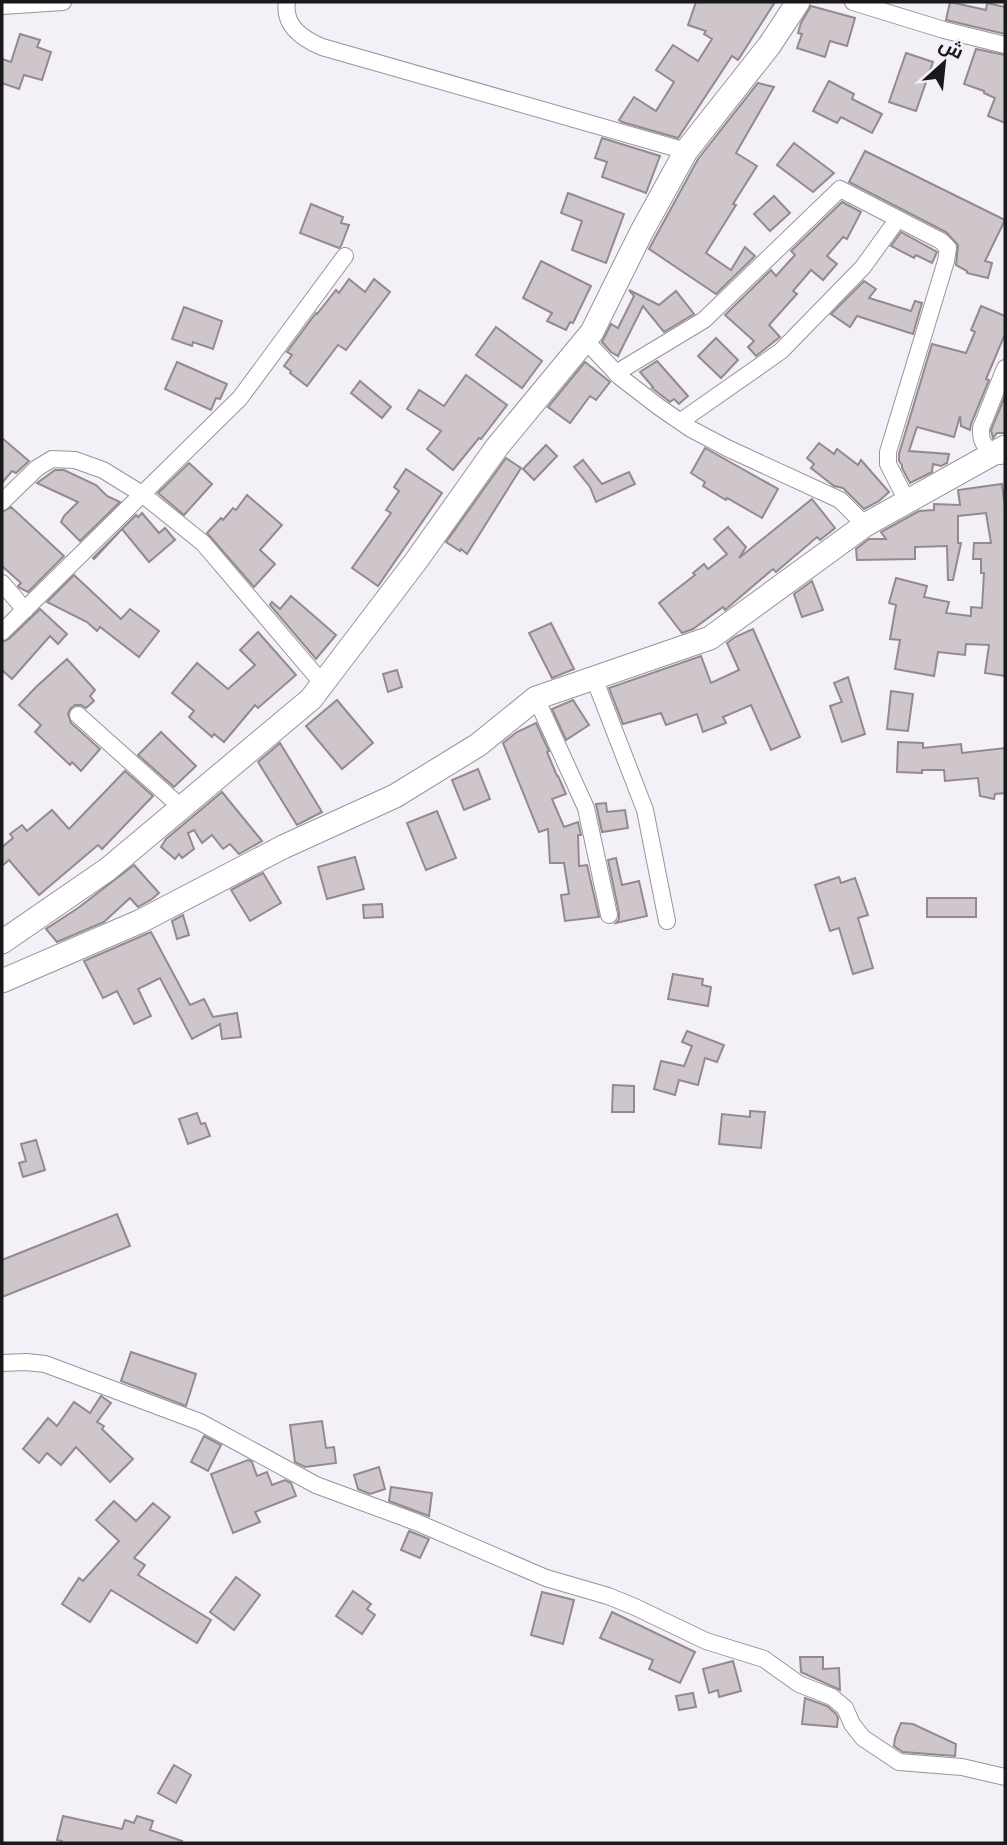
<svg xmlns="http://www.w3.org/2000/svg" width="1007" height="1845" font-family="Manrope,Cairo,sans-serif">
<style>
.building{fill:#cfc6cc;stroke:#938a90;stroke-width:2}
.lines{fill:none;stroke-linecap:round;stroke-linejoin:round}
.street-casing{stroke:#97949c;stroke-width:18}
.secondary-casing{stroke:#97949c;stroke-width:25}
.street{stroke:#fff;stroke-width:16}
.secondary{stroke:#fff;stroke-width:23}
</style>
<rect width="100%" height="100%" fill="#f3f0f8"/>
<g class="building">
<path d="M696,2H775L738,60L732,56L678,138L622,122L619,120L634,97L656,111L674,82L656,70L673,45L698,61L712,39L704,34L706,31L688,25Z"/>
<path d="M950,2L986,10L987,3L1005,7V34L946,20Z"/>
<path d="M811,6L855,18L847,46L830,41L825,57L797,48L802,34L798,33L801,23Z"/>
<path d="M20,34L40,40L37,47L51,52L42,80L24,75L19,89L2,83V59L11,62Z"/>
<path d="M976,49L1005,55V123L988,116L995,98L984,93V91L964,84Z"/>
<path d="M906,53L933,62L916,111L889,102Z"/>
<path d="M829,81L854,94L852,99L882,114L872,133L841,117L837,123L813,111Z"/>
<path d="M758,83L774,87L736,153L757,166L733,204L736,205L706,253L731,270L745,247L755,256L716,294L649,249L698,159Z"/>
<path d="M602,138L660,156L646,193L602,177L607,162L595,158Z"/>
<path d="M794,143L834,173L813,192L777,165Z"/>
<path d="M865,151L1005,220L985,261L992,263L988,278L967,273V271L956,265L958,245L946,232L849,182Z"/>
<path d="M568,193L624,214L606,263L572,250L582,221L561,213Z"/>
<path d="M774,196L790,213L770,231L754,214Z"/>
<path d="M842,202L861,212L847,239L843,237L827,256L837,264L823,280L811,270L793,291L797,294L769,325L780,337L756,356L748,347L754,341L725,315L771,270L776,276L795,255L791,251Z"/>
<path d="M311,204L343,217L341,223L349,225L341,246L339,248L300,233Z"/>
<path d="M901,232L937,252L932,263L916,255L914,258L891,246Z"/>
<path d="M541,261L591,286L573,323L570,322L566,330L547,321L552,313L523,298Z"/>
<path d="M349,279L365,292L374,279L390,292L346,350L338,345L307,386L290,373L291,371L284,366L292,355L287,352L316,313L317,314L336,290L339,293Z"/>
<path d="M864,281L876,289L869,298L911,311L915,301L922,303L913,334L857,316L850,327L831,314Z"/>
<path d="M629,290L659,305L676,291L694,314L664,332L643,306L618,356L611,352L602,342L611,324L618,328L634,296Z"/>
<path d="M981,306L1005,316V334L986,379L989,380L971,424L970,430L961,426L960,416L954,437L917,427L909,451L949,454L947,463L941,466L933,464L932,472L910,483L902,468V465L899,461V454L932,344L966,353L975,332L971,330Z"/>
<path d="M184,307L222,321L213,349L193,342L192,346L172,339Z"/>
<path d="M496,327L542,361L522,388L476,355Z"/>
<path d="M716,338L738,360L721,378L698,356Z"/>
<path d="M657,361L688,396L679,404L674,399L670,402L652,388L653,387L640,372Z"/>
<path d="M177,362L227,384L220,399L216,398L211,410L165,389Z"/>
<path d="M585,362L610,382L596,400L590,396L570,423L548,407Z"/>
<path d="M466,375L507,405L481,439L479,438L453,470L427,449L441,431L407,409L419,390L444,406Z"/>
<path d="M360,381L391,407L382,418L351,393Z"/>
<path d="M1005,396V433H997L993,438L991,430Z"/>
<path d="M2,438L29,461L16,473L12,471L2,483Z"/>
<path d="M819,443L834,454L837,449L858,465L861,460L889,492L879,501L864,509L843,488L834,486L811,468L814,464L807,458Z"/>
<path d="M546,445L557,456L534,480L523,469Z"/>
<path d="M705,448L778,489L762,518L727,498L726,500L703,486L705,482L691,473Z"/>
<path d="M506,458L521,468L467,554L461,549L460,551L446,542Z"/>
<path d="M583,460L602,484L629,472L635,484L596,502L590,487L574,467Z"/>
<path d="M189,463L212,484L184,515L158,493Z"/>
<path d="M406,469L442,493L378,586L352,568L391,513L386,510L399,491L394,487Z"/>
<path d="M55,470H64L96,485L107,496L120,502L80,541L61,522L64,516L78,502L37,483Z"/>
<path d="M1002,484L1005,509V676L985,673L989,645L966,644L965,655L938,652L934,676L895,669L900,640L890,639L896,605L889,603L896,578L927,586L924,597L949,602L946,613L971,616V607L982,608L984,573H981V559H973L974,543H991L986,513L958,516V543H961L953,580H948L947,546L915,547V559L857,560L856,549L869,539H886L881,532L919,511L934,510V504L960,505L958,490Z"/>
<path d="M247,495L282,525L260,550L275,564L254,587L207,533L221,518L223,520L233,508L236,510Z"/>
<path d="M812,499L835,528L820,540L817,537L776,572L773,569L725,610L723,607L693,629L682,633L659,603L695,575L693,573L704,564L708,569L727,554L714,539L728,527L746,547L739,558Z"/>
<path d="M11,507L64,556L28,592L20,588L18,586L21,583L2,566V512Z"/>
<path d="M142,513L159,533L165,528L175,540L149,562L122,529L94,559L93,558L136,515L138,517Z"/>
<path d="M74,575L121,619L130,609L159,631L139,657L100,627L97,631L87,622L47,602Z"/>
<path d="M812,581L823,610L802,617L794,594Z"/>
<path d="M291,596L336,635L316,659L270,605L272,602L280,609Z"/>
<path d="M40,609L67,634L58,644L50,636L12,679L2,670V642L9,639Z"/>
<path d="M551,623L574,669L552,678L529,633Z"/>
<path d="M753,629L800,737L771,750L751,705L723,717L726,723L703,732L697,714L666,725L661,713L623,724L609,688L701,656L711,683L739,670L727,643L735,637Z"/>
<path d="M258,632L296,675L258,708L255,705L224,742L214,734L212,737L189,717L194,711L172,693L197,663L228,689L255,665L240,650Z"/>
<path d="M67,659L95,690L90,696L94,701L86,708L81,705H75L70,709L68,714L71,723L100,749L81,771L72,762L70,765L35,732L41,725L19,705L36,687Z"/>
<path d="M397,670L402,687L388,692L383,674Z"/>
<path d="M848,677L865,734L842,742L830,706L842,702L834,683Z"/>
<path d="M891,691L913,694L908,731L887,729Z"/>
<path d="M337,700L373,743L342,769L306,726Z"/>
<path d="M573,700L589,725L566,740L552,709Z"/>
<path d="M536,723L549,751L547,752L557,776H558L566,794L552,799L564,827L578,822L581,835H578L579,866L587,865L599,917L565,921L561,895L569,894L564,863H550L548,829L539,832L503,743L517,732Z"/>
<path d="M161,732L196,766L174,787L138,755Z"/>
<path d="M898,742L923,743V748L961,744L962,753L1005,748V793L995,794L994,799L980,796L978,778L945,781L944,770H922V773L897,772Z"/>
<path d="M280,743L322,812L297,825L258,762Z"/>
<path d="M478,769L490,799L464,810L452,780Z"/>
<path d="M125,771L153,796L102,849L98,845L39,895L9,860L2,866V847L13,838L10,834L22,825L27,831L52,810L69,829Z"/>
<path d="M222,792L262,841L239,854L230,844L223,849L212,835L202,843L194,830L188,833L194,849L182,858L179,854L175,859L161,847L166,839Z"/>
<path d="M606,803L607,812L625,810L628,828L602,832L596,804Z"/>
<path d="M437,811L456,858L426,870L407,823Z"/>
<path d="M355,857L364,889L327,899L318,867Z"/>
<path d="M616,858L622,885L639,881L647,916L616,923L619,919V913L608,860Z"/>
<path d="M134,865L159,893L152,899L138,907L130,898L104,922L57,942L46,929L78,908Z"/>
<path d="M263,873L281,903L250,921L231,890Z"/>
<path d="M839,877L841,883L855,878L868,915L858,918L873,968L853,974L839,928L830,931L815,885Z"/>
<rect x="927" y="898" width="49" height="19"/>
<path d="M382,904L383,917L364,918L363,905Z"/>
<path d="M183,915L189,935L177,939L172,921Z"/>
<path d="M151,932L190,1005L204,999L213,1017L237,1013L241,1037L222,1039L220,1024L192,1039L160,978L138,989L151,1016L134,1024L117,991L103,998L84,961Z"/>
<path d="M673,974L703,979L702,985L711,987L708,1006L668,999Z"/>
<path d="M687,1031L724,1045L717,1062L705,1058L698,1085L679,1080L675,1095L654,1089L661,1061L684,1066L692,1046L682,1042Z"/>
<path d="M613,1085L634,1086V1112H612Z"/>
<path d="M750,1111L765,1112L761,1148L719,1144L722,1114L750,1117Z"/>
<path d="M197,1113L201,1124L205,1123L210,1136L188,1144L179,1119Z"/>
<path d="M36,1140L45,1170L23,1177L19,1163L26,1161L21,1144Z"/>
<path d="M117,1214L130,1246L2,1297V1260Z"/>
<path d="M131,1352L196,1374L186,1406L121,1381Z"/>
<path d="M101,1396L111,1403L97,1422L104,1426L102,1429L133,1459L110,1482L76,1447L61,1465L47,1453L39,1463L23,1449L48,1418L57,1426L74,1402L90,1413Z"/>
<path d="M322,1421L326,1448L334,1447L336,1463L305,1467L295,1462L290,1425Z"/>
<path d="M204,1436L221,1445L208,1471L191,1462Z"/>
<path d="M248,1460L252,1462L257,1476L267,1472L272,1485L285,1480L291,1483L296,1496L255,1512L260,1522L233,1533L211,1474Z"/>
<path d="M379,1467L385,1489L370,1494L358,1489L354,1475Z"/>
<path d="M391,1487L432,1493L429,1516L389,1501Z"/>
<path d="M114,1501L136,1521L153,1503L170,1517L134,1558L145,1565L138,1575L211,1620L197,1643L111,1590L90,1622L62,1604L79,1578L83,1581L119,1541L96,1520Z"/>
<path d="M409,1531L429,1539L420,1558L401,1550Z"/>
<path d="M236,1577L260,1595L234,1630L210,1612Z"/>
<path d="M353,1591L371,1604L367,1609L375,1615L362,1634L336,1616Z"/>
<path d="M542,1592L574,1600L563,1644L531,1635Z"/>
<path d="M612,1612L695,1652L680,1683L649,1669L653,1660L600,1638Z"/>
<path d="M800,1657H823V1669L839,1668L840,1690L801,1672Z"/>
<path d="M733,1661L741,1691L719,1697L718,1690L709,1693L703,1669Z"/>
<path d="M693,1693L696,1707L679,1710L676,1696Z"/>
<path d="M805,1698L827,1706L836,1714L838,1718L837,1727L802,1724Z"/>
<path d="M901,1723L913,1724L956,1744L955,1756L903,1752L894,1746L895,1738Z"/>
<path d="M174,1765L191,1775L176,1803L158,1793Z"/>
<path d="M63,1816L122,1829L125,1820L134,1823L137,1816L153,1821L150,1830L182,1841V1843H62V1841L57,1840Z"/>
</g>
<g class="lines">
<defs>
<g id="street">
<path d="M287,2C283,26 303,39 322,47L686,151"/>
<path d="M853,2L944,30L1005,45"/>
<path d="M2,6L63,2"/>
<path d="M585,340L620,377L659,407L691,429L727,448L840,500L865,525"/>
<path d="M616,373L704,320L840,189L941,241L948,248L946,261L888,452V464L907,501"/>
<path d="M681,421L781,351L863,267L897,220"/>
<path d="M1001,456C987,449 980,445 981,428L1005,368"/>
<path d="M2,502L37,468L52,459L75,460L103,470L142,494L203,543L323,684"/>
<path d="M2,583L25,610"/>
<path d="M2,632L240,398L345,256"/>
<path d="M594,678L645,810L667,921"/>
<path d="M536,698L586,808L609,915"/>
<path d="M78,715L182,808"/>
<path d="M2,1363L26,1362L45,1364L200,1422L316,1485L416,1522L546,1578L608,1596L635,1607L706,1641L764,1659L799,1684L832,1697L845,1708L852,1724L863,1738L899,1762L962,1767L1005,1777"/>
</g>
<g id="secondary">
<path d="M2,942L108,869L311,699L416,561L497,447L592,332L641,233L686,151L769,46L798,2"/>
<path d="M2,981L141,921L283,847L395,796L478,745L536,698L710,638L865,525L1005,447"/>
</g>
</defs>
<use href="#street" class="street-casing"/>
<use href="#secondary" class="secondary-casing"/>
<use href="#street" class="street"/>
<use href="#secondary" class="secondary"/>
</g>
<rect width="1007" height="1845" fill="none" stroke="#19181b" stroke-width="7"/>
<g transform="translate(944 63) rotate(27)" stroke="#f3f0f8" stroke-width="5" paint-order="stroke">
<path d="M0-5L12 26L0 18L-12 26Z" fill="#19181b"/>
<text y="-10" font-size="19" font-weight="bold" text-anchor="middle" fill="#19181b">ش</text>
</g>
</svg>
